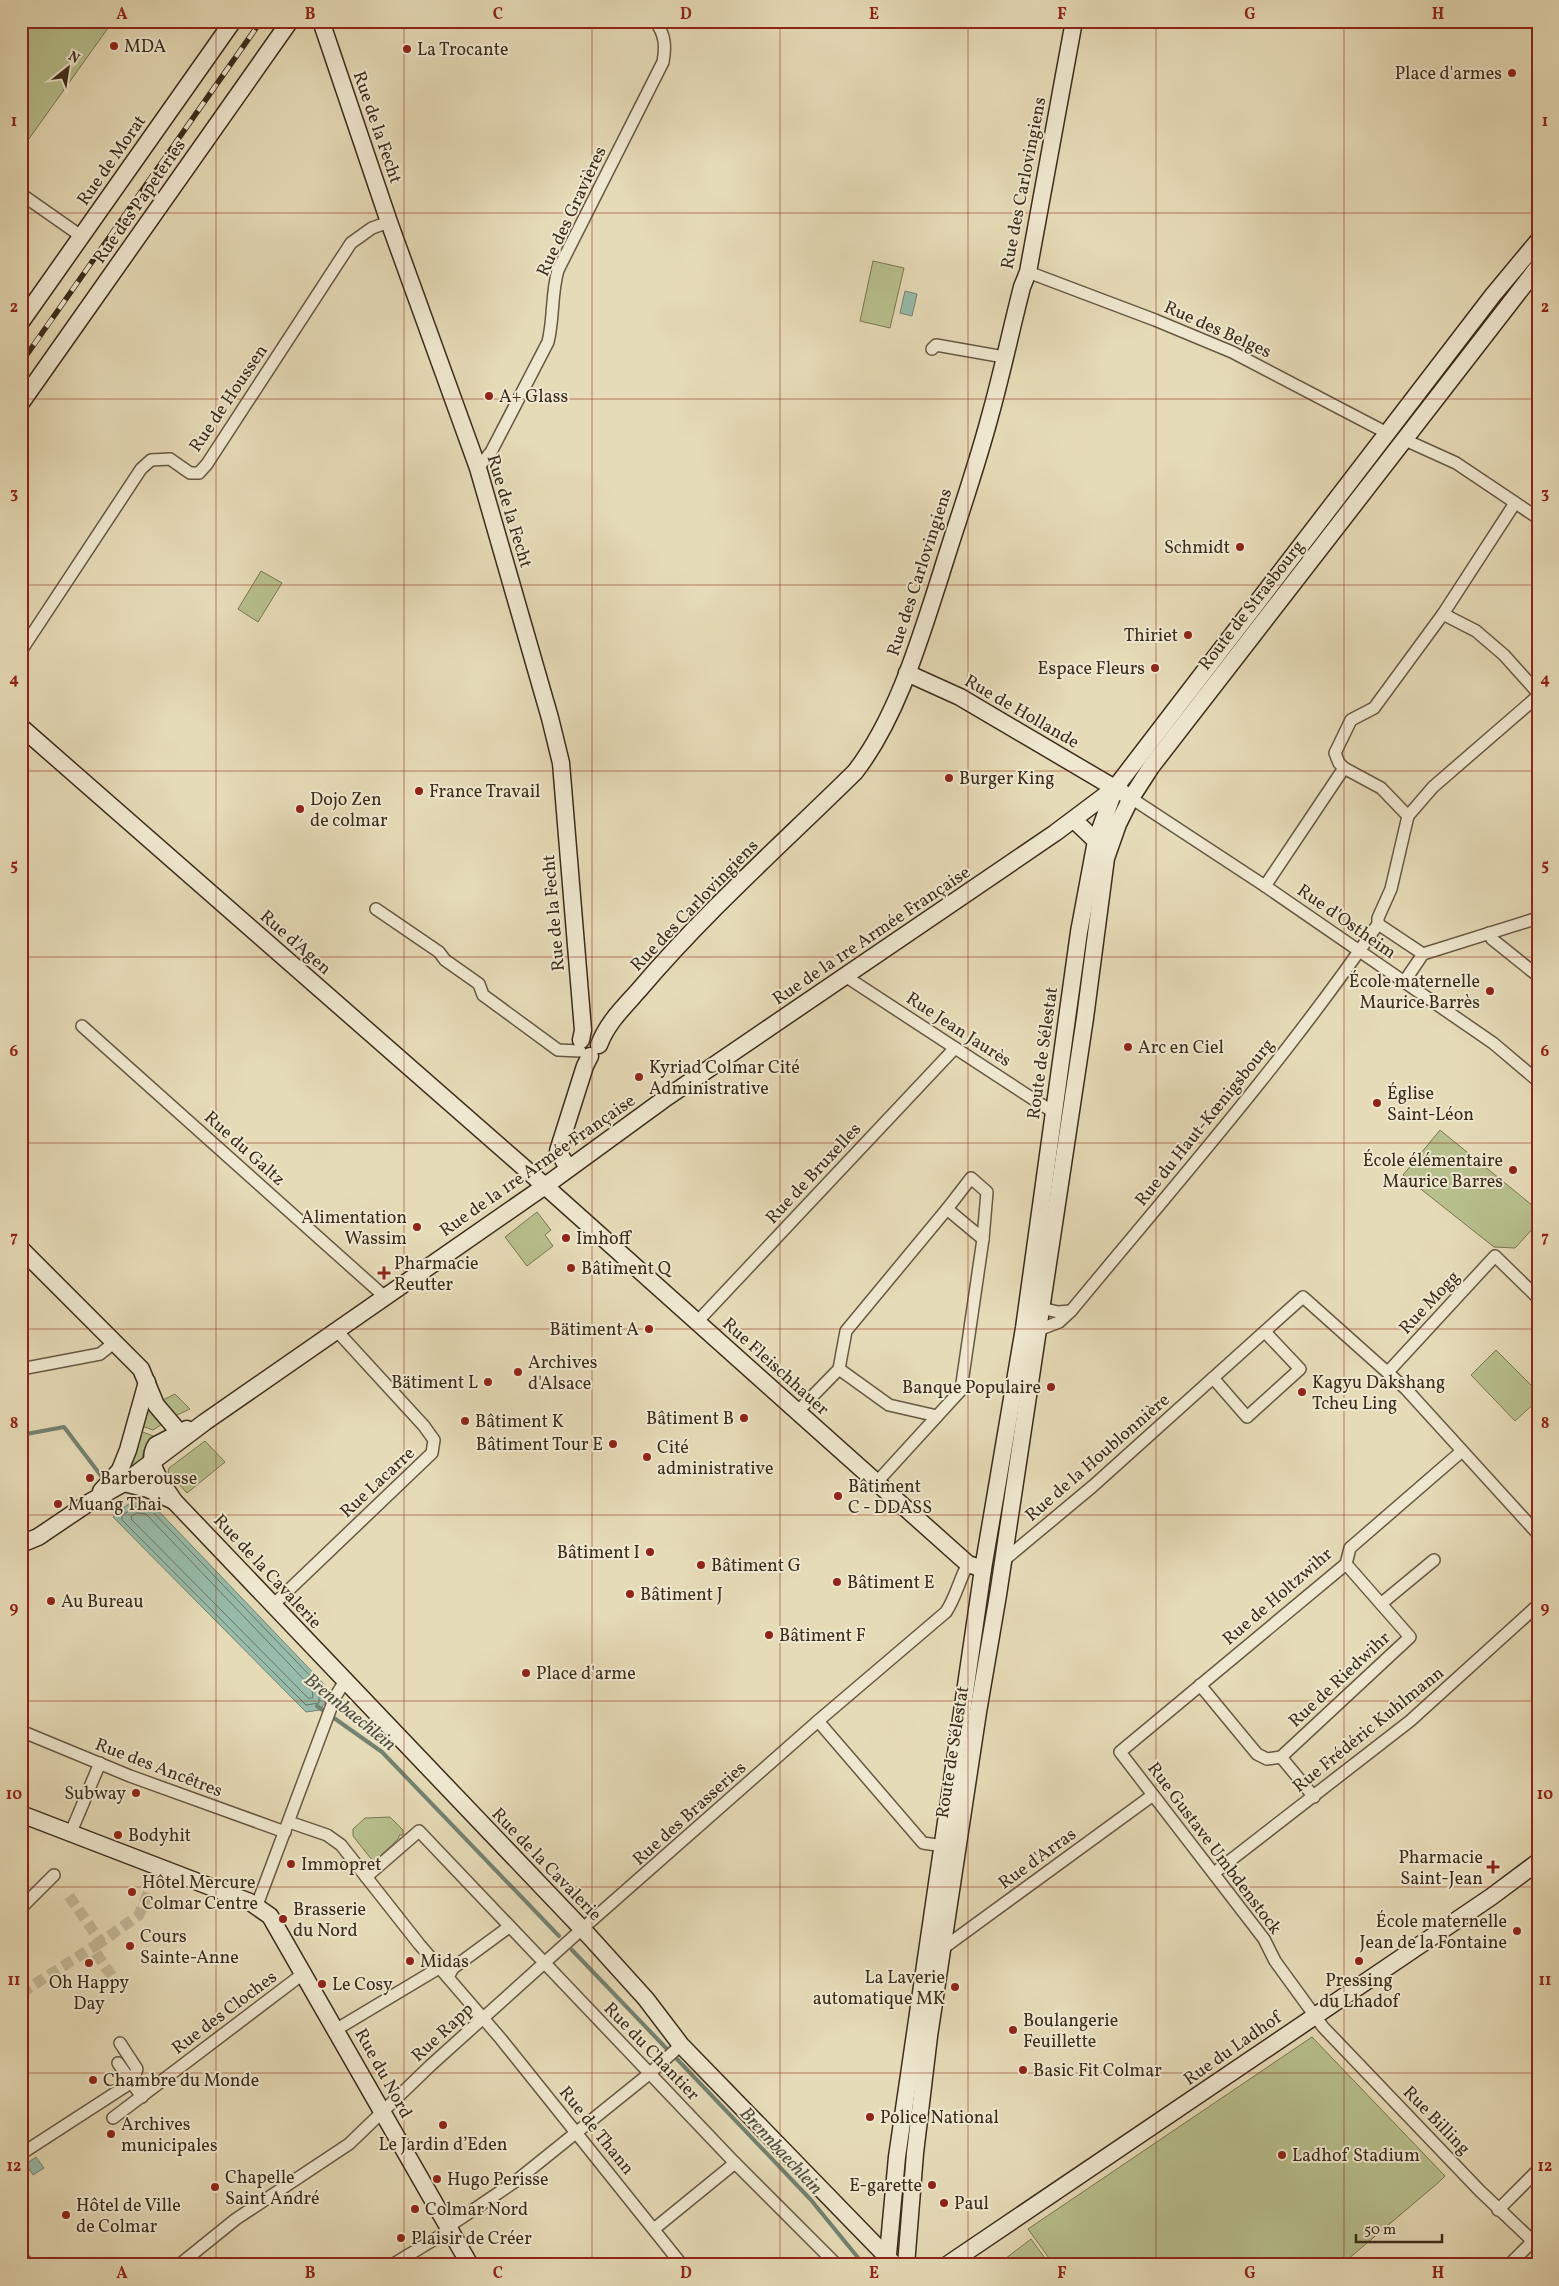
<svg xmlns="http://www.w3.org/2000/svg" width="1559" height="2286" font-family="Vollkorn,serif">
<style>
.green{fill:#b7c08d;stroke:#797654}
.water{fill:#97bbaa;stroke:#728271}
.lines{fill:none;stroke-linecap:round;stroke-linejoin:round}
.shore{stroke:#697463;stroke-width:1}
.stream{stroke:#728271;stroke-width:4}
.street-tunnel{stroke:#c4b898;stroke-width:11;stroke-dasharray:11 5.5;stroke-linecap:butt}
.street-casing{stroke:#665843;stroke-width:14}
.secondary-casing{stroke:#3b2c1c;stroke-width:19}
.street{stroke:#efe8d0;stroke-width:11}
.secondary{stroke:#efe8d0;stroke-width:16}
.rail-casing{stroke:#3b2c1c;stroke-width:5.5}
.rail{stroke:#efe8d0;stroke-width:4;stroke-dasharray:11;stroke-linecap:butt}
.grid{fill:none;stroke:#8f2418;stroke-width:1;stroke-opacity:0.55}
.poi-dot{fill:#8f2418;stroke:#efe8d0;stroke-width:2}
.labels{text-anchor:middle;stroke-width:4;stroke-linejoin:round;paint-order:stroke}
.poi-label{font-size:18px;fill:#3b2c1c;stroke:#efe8d0;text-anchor:start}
.street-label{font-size:18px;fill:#3b2c1c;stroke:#efe8d0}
.water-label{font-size:19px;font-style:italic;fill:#525040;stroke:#efe8d0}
.neatline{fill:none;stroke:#8f2418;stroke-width:2}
.grid-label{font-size:16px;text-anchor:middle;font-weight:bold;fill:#8f2418}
</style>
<rect width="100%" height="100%" fill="#e6dbb7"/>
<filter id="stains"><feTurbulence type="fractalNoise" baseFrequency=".004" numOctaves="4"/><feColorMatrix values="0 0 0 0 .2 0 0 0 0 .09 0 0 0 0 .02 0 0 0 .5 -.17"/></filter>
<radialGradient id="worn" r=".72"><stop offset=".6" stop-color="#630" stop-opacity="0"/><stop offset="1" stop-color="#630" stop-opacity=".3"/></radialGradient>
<g class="green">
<path d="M21,21H113L21,150Z"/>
<path d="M873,261L904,268L890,328L860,321Z"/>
<path d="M261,571L282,583L258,622L238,609Z"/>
<path d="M1440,1130L1538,1210V1223L1515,1248L1494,1247L1403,1175Z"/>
<path d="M537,1212L551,1230L545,1235L553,1246L527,1266L505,1237Z"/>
<path d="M1496,1350L1538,1392V1400L1515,1421L1471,1375Z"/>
<path d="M175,1394L190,1409L175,1416L162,1403L163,1400Z"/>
<path d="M148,1402L164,1423L153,1430L139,1425Z"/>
<path d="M138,1430L153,1436C146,1444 141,1452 143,1463L121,1479Z"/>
<path d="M205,1441L225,1462L187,1493L168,1472L169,1468Z"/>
<path d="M390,1817L403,1830V1835H399V1838L376,1860H372L353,1836V1829L365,1818Z"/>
<path d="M1312,2037L1445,2176L1439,2182L1341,2265H1054L1028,2229Z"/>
<path d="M1031,2239L1050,2265H1003L1001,2262Z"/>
</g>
<g class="water">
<path d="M905,291L917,294L912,316L900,313Z"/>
<path d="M134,1502H150L324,1684L325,1703L320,1710L306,1712L113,1517L127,1505Z"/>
<path d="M36,2157L44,2168L33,2175L26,2164Z"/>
</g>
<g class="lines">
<g class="shore">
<path d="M135,1507L149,1508L319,1685V1703L306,1705L122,1520V1516Z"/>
<path d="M137,1513L146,1514L312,1688L313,1698H308L132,1520L131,1517Z"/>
</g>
<g class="stream">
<path d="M21,1435L64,1427L102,1477"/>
<path d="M317,1706L382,1752L559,1936"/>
<path d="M572,1950L666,2048"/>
<path d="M676,2058L811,2200L864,2265"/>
</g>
<g class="street-tunnel">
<path d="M69,1896L101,1942L139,1915L153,1882"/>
<path d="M96,1953L118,1985"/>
<path d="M21,1993L101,1942"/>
</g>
<defs>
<g id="street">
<path d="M21,194L81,236"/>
<path d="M1028,272L1155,320L1232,352L1387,433"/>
<path d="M932,349L936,345L1004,357"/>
<path d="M1403,439L1456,463L1538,518"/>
<path d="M478,468L491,452L548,342C554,318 551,294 558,270L663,62C666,46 665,34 655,21"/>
<path d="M1443,614L1476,631L1504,655L1538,693"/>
<path d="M21,651L141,469L151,460L170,459L190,473H199L207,464L351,243L372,228L389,222"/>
<path d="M1344,768L1381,788L1408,816"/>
<path d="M1131,798L1265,886L1493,1043L1538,1081"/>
<path d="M1265,886L1344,768L1339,763L1335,753L1351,720L1374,708L1443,614L1515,503"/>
<path d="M376,909L439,952L445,960L479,984L483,995L558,1050L580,1051"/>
<path d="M1378,924L1423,954"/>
<path d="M1489,933L1492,939L1538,976"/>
<path d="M845,976L1053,1112"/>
<path d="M1404,982L1423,954L1538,918"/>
<path d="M82,1026L385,1297"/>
<path d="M947,1209L971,1178L987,1192L983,1239"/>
<path d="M1041,1308L1058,1312L1071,1311"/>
<path d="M697,1322L955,1048"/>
<path d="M1038,1330L1059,1322L1071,1311C1176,1184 1285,1060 1378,924V918L1391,889L1408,816L1433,787L1538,696"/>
<path d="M21,1369L100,1354L115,1342"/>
<path d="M839,1369L889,1405L937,1416"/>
<path d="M1388,1372L1495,1256L1538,1298"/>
<path d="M1213,1378L1247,1417L1300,1369L1265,1332"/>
<path d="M797,1412L839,1369L846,1331L947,1209L983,1239L961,1390L876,1483"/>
<path d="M1462,1451L1350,1548L1346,1564L1120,1752L1264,1939L1275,1961L1323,2027L1480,2191L1538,2246"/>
<path d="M1003,1561L1093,1486L1303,1297L1406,1389L1538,1534"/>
<path d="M1382,1603L1434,1560"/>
<path d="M273,1605L432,1453L434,1440L424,1426L336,1330"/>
<path d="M1200,1685L1257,1754L1267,1759L1281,1757L1314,1797"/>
<path d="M818,1721L923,1843L944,1846"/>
<path d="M21,1731L130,1776L285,1832"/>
<path d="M1281,1757L1410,1637L1346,1564"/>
<path d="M289,1822L327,1835L341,1845L419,1944L501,2039L682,2265"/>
<path d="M71,1832L100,1763"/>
<path d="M1214,1873L1410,1721L1538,1605"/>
<path d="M366,1877L419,1831L735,2163L837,2265"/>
<path d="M257,1905L335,1697L345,1681"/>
<path d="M21,1908L54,1875"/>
<path d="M942,1949L1153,1795"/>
<path d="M448,1977L453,1968L509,1927"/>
<path d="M337,2029L439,1968"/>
<path d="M120,2043L137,2069L132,2082"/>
<path d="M118,2063L142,2097"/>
<path d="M113,2118L304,1973"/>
<path d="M21,2154L132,2082"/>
<path d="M1498,2210L1538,2170"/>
<path d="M654,2229L735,2163"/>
<path d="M21,2257L29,2265"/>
<path d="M179,2265L236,2219L349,2144L431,2065L582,1929L818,1721L946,1612C956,1597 959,1580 968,1564"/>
<path d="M392,2265L443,2234L448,2227L516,2181L649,2074L681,2045"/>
<path d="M1509,2265L1533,2241"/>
</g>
<g id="secondary">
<path d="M321,21L389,222L478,468L550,718L561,763L583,1030L581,1040"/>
<path d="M21,322L233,21"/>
<path d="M21,403L290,21"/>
<path d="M907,673L960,697L1123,793"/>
<path d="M21,727L545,1186L968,1564L983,1569"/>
<path d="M1074,820L1096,841"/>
<path d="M599,1045C607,1023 624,1007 639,990C705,912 783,843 855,772C897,718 920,639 941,574C957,522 976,469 990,416C1002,373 1011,330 1022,287L1028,272L1074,21"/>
<path d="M568,1168L558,1151L585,1066L590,1056"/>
<path d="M21,1249L141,1369L156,1405L179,1432"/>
<path d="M187,1429L156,1445C144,1464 164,1485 174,1501L589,1936L646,1999L681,2045L892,2262"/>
<path d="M124,1483L148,1489L174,1501"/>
<path d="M101,1491L120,1470L128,1450L147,1382"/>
<path d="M21,1544L38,1537L90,1502L124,1483L205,1422L545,1186L663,1100L1055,833L1115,788L1493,295L1538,241"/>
<path d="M21,1814L250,1902L270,1916L470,2265"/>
<path d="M887,2265L897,2157L983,1569L1024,1328L1079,932L1096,841L1115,788"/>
<path d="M906,2265L915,2153L929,2036L978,1712L998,1595L1085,1018L1106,858L1118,824L1131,798L1151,767L1538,267"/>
<path d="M947,2265L1491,1897L1538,1862"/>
</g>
</defs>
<use href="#street" class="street-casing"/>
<use href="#secondary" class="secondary-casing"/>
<use href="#street" class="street"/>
<use href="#secondary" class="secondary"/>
<defs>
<path id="rail" d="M21,363L261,21"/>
</defs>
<use href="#rail" class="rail-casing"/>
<use href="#rail" class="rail"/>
</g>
<path class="grid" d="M216,21V2265M404,21V2265M592,21V2265M780,21V2265M968,21V2265M1156,21V2265M1344,21V2265M21,213H1538M21,399H1538M21,585H1538M21,771H1538M21,957H1538M21,1143H1538M21,1329H1538M21,1515H1538M21,1701H1538M21,1887H1538M21,2073H1538"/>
<g class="poi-dot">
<circle cx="114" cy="46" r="5"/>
<circle cx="407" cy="49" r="5"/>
<circle cx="1512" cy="73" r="5"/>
<circle cx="489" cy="396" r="5"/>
<circle cx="1240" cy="547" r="5"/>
<circle cx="1188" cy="635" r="5"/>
<circle cx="1155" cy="668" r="5"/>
<circle cx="949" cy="778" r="5"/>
<circle cx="419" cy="791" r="5"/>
<circle cx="300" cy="809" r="5"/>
<circle cx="1490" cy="991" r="5"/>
<circle cx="1128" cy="1047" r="5"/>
<circle cx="639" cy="1077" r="5"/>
<circle cx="1377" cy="1103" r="5"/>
<circle cx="1513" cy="1170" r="5"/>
<circle cx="417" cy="1227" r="5"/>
<circle cx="566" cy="1238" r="5"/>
<circle cx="571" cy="1268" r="5"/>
<path d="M381.5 1265.5h5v5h5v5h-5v5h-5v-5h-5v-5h5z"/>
<circle cx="649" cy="1329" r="5"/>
<circle cx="518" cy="1372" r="5"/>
<circle cx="488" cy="1382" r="5"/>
<circle cx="1051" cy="1387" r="5"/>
<circle cx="1302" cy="1392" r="5"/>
<circle cx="744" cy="1418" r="5"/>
<circle cx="465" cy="1421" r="5"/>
<circle cx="613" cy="1444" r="5"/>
<circle cx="647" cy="1457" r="5"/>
<circle cx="90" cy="1478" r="5"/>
<circle cx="838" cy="1496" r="5"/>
<circle cx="58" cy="1504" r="5"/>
<circle cx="650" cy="1552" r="5"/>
<circle cx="701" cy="1565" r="5"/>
<circle cx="837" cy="1582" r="5"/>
<circle cx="630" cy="1594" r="5"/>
<circle cx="51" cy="1601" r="5"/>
<circle cx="769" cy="1635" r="5"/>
<circle cx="526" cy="1673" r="5"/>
<circle cx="136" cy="1793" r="5"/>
<circle cx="118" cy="1835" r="5"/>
<circle cx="291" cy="1864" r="5"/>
<path d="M1490.5 1859.5h5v5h5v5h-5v5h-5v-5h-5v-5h5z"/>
<circle cx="132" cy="1892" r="5"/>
<circle cx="283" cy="1919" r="5"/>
<circle cx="1517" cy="1931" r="5"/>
<circle cx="130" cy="1946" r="5"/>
<circle cx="410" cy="1961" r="5"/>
<circle cx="1359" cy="1961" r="5"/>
<circle cx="89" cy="1963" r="5"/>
<circle cx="322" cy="1984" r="5"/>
<circle cx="955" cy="1987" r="5"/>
<circle cx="1013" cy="2030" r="5"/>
<circle cx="1023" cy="2070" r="5"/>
<circle cx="93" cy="2080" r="5"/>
<circle cx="870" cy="2117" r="5"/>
<circle cx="443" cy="2125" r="5"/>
<circle cx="111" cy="2134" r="5"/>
<circle cx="1282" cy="2155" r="5"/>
<circle cx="437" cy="2179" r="5"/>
<circle cx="932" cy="2185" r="5"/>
<circle cx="215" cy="2187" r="5"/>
<circle cx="944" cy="2203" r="5"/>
<circle cx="415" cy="2209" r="5"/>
<circle cx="66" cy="2215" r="5"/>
<circle cx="401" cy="2238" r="5"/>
</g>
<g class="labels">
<g class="poi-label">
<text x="124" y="52">MDA</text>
<text x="417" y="55">La Trocante</text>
<text x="1502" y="79" text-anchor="end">Place d'armes</text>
<text x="499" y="402">A+ Glass</text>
<text x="1230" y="553" text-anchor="end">Schmidt</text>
<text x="1178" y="641" text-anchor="end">Thiriet</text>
<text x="1145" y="674" text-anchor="end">Espace Fleurs</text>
<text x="959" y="784">Burger King</text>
<text x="429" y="797">France Travail</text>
<text x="310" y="805">Dojo Zen<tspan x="310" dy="21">de colmar</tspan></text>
<text x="1480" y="987" text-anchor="end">École maternelle<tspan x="1480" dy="21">Maurice Barrès</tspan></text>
<text x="1138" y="1053">Arc en Ciel</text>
<text x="649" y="1073">Kyriad Colmar Cité<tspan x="649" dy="21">Administrative</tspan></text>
<text x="1387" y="1099">Église<tspan x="1387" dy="21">Saint-Léon</tspan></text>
<text x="1503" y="1166" text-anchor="end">École élémentaire<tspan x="1503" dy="21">Maurice Barres</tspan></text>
<text x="407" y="1223" text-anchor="end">Alimentation<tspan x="407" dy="21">Wassim</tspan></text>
<text x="576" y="1244">Imhoff</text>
<text x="394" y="1269">Pharmacie<tspan x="394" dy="21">Reutter</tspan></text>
<text x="581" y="1274">Bâtiment Q</text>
<text x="639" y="1335" text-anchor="end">Bätiment A</text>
<text x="528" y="1368">Archives<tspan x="528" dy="21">d'Alsace</tspan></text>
<text x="478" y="1388" text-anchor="end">Bätiment L</text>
<text x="1312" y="1388">Kagyu Dakshang<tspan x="1312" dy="21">Tcheu Ling</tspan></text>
<text x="1041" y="1393" text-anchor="end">Banque Populaire</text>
<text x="734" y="1424" text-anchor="end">Bâtiment B</text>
<text x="475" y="1427">Bâtiment K</text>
<text x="603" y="1450" text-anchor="end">Bâtiment Tour E</text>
<text x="657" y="1453">Cité<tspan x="657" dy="21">administrative</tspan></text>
<text x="100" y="1484">Barberousse</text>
<text x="848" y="1492">Bâtiment<tspan x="848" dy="21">C - DDASS</tspan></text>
<text x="68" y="1510">Muang Thai</text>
<text x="640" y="1558" text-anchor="end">Bâtiment I</text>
<text x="711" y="1571">Bâtiment G</text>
<text x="847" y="1588">Bâtiment E</text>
<text x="640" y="1600">Bâtiment J</text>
<text x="61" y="1607">Au Bureau</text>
<text x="779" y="1641">Bâtiment F</text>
<text x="536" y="1679">Place d'arme</text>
<text x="126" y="1799" text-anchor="end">Subway</text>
<text x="128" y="1841">Bodyhit</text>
<text x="1483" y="1863" text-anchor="end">Pharmacie<tspan x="1483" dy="21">Saint-Jean</tspan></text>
<text x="301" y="1870">Immopret</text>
<text x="142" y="1888">Hôtel Mercure<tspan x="142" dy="21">Colmar Centre</tspan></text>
<text x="293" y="1915">Brasserie<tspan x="293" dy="21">du Nord</tspan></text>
<text x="1507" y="1927" text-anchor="end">École maternelle<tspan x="1507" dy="21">Jean de la Fontaine</tspan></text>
<text x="140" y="1942">Cours<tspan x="140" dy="21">Sainte-Anne</tspan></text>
<text x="420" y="1967">Midas</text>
<text x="945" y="1983" text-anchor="end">La Laverie<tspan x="945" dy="21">automatique MK</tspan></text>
<text x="1359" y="1986" text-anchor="middle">Pressing<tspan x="1359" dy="21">du Lhadof</tspan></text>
<text x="89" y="1988" text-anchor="middle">Oh Happy<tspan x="89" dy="21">Day</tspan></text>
<text x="332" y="1990">Le Cosy</text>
<text x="1023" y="2026">Boulangerie<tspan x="1023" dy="21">Feuillette</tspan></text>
<text x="1033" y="2076">Basic Fit Colmar</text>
<text x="103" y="2086">Chambre du Monde</text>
<text x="880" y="2123">Police National</text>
<text x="121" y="2130">Archives<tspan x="121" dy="21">municipales</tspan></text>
<text x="443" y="2150" text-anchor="middle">Le Jardin d’Eden</text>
<text x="1292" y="2161">Ladhof Stadium</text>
<text x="225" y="2183">Chapelle<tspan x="225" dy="21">Saint André</tspan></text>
<text x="447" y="2185">Hugo Perisse</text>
<text x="922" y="2191" text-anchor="end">E-garette</text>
<text x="954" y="2209">Paul</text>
<text x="76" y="2211">Hôtel de Ville<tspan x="76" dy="21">de Colmar</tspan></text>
<text x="425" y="2215">Colmar Nord</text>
<text x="411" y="2244">Plaisir de Créer</text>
</g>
<g class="street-label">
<text transform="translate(378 127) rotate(71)" y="6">Rue de la Fecht</text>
<text transform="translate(111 160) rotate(-55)" y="6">Rue de Morat</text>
<text transform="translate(1023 183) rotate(-79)" y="6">Rue des Carlovingiens</text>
<text transform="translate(139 201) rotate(-55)" y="6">Rue des Papeteries</text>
<text transform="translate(571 211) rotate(-65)" y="6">Rue des Gravières</text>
<text transform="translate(1218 329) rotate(24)" y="6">Rue des Belges</text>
<text transform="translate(228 398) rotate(-56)" y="6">Rue de Houssen</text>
<text transform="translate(510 511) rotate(73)" y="6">Rue de la Fecht</text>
<text transform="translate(919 572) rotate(-72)" y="6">Rue des Carlovingiens</text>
<text transform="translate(1251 605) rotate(-52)" y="6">Route de Strasbourg</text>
<text transform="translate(1022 711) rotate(30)" y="6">Rue de Hollande</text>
<text transform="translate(694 905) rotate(-46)" y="6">Rue des Carlovingiens</text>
<text transform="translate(553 913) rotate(-95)" y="6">Rue de la Fecht</text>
<text transform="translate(1347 921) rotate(35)" y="6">Rue d'Ostheim</text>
<text transform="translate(871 935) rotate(-34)" y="6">Rue de la 1re Armée Française</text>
<text transform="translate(296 942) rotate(41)" y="6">Rue d'Agen</text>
<text transform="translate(959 1029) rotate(33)" y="6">Rue Jean Jaurès</text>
<text transform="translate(1042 1053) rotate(-82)" y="6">Route de Sélestat</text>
<text transform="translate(1204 1122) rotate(-51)" y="6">Rue du Haut-Kœnigsbourg</text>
<text transform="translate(245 1148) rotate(42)" y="6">Rue du Galtz</text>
<text transform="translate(537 1165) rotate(-35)" y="6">Rue de la 1re Armée Française</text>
<text transform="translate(813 1173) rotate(-47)" y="6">Rue de Bruxelles</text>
<text transform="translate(1429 1302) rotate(-47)" y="6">Rue Mogg</text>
<text transform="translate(776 1366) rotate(42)" y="6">Rue Fleischhauer</text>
<text transform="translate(1097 1457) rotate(-41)" y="6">Rue de la Houblonnière</text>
<text transform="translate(377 1482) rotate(-43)" y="6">Rue Lacarre</text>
<text transform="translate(268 1571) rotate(47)" y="6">Rue de la Cavalerie</text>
<text transform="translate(1277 1596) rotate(-41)" y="6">Rue de Holtzwihr</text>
<text transform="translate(1339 1679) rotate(-43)" y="6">Rue de Riedwihr</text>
<text transform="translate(1368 1729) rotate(-39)" y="6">Rue Frédéric Kuhlmann</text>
<text transform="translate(952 1752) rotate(-81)" y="6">Route de Sélestat</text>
<text transform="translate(159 1767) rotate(21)" y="6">Rue des Ancêtres</text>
<text transform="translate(689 1813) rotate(-42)" y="6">Rue des Brasseries</text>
<text transform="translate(1215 1848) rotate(53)" y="6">Rue Gustave Umbdenstock</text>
<text transform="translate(1037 1858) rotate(-36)" y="6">Rue d'Arras</text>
<text transform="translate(547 1864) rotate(46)" y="6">Rue de la Cavalerie</text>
<text transform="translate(224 2012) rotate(-37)" y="6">Rue des Cloches</text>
<text transform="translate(442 2032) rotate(-43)" y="6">Rue Rapp</text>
<text transform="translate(1232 2048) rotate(-35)" y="6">Rue du Ladhof</text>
<text transform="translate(652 2051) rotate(46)" y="6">Rue du Chantier</text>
<text transform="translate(384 2073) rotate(61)" y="6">Rue du Nord</text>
<text transform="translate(1437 2120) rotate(46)" y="6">Rue Billing</text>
<text transform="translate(597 2130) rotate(51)" y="6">Rue de Thann</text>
</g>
<g class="water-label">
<text transform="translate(351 1711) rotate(39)" y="7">Brennbaechlein</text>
<text transform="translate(782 2150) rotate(47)" y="7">Brennbaechlein</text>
</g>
</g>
<rect width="1559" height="2286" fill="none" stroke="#e6dbb7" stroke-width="55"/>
<g transform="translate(68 68) rotate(30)" stroke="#efe8d0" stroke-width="4" paint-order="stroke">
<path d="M0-4L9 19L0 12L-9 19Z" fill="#3b2c1c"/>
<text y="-8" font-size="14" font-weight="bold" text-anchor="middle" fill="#3b2c1c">N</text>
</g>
<path d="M1356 2234v8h86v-8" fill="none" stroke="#3b2c1c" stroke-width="2.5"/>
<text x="1364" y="2234" font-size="15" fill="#3b2c1c" stroke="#efe8d0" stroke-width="4" paint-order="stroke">50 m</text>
<rect x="28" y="28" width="1504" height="2230" class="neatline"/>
<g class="grid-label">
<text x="122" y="19">A</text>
<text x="310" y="19">B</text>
<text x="498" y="19">C</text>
<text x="686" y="19">D</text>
<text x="874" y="19">E</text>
<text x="1062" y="19">F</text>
<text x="1250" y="19">G</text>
<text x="1438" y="19">H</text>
<text x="14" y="126">1</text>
<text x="1545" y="126">1</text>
<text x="14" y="312">2</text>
<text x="1545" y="312">2</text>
<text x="14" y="498">3</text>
<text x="1545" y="498">3</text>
<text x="14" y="684">4</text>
<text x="1545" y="684">4</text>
<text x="14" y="870">5</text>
<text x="1545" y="870">5</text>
<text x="14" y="1056">6</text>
<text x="1545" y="1056">6</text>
<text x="14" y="1242">7</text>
<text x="1545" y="1242">7</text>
<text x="14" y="1428">8</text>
<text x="1545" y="1428">8</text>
<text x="14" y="1613">9</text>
<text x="1545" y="1613">9</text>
<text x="14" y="1799">10</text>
<text x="1545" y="1799">10</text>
<text x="14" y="1985">11</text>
<text x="1545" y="1985">11</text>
<text x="14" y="2171">12</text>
<text x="1545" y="2171">12</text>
<text x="122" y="2278">A</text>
<text x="310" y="2278">B</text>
<text x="498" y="2278">C</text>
<text x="686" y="2278">D</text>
<text x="874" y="2278">E</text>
<text x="1062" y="2278">F</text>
<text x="1250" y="2278">G</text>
<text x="1438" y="2278">H</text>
</g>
<rect width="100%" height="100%" filter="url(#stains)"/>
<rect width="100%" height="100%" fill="url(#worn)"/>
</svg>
